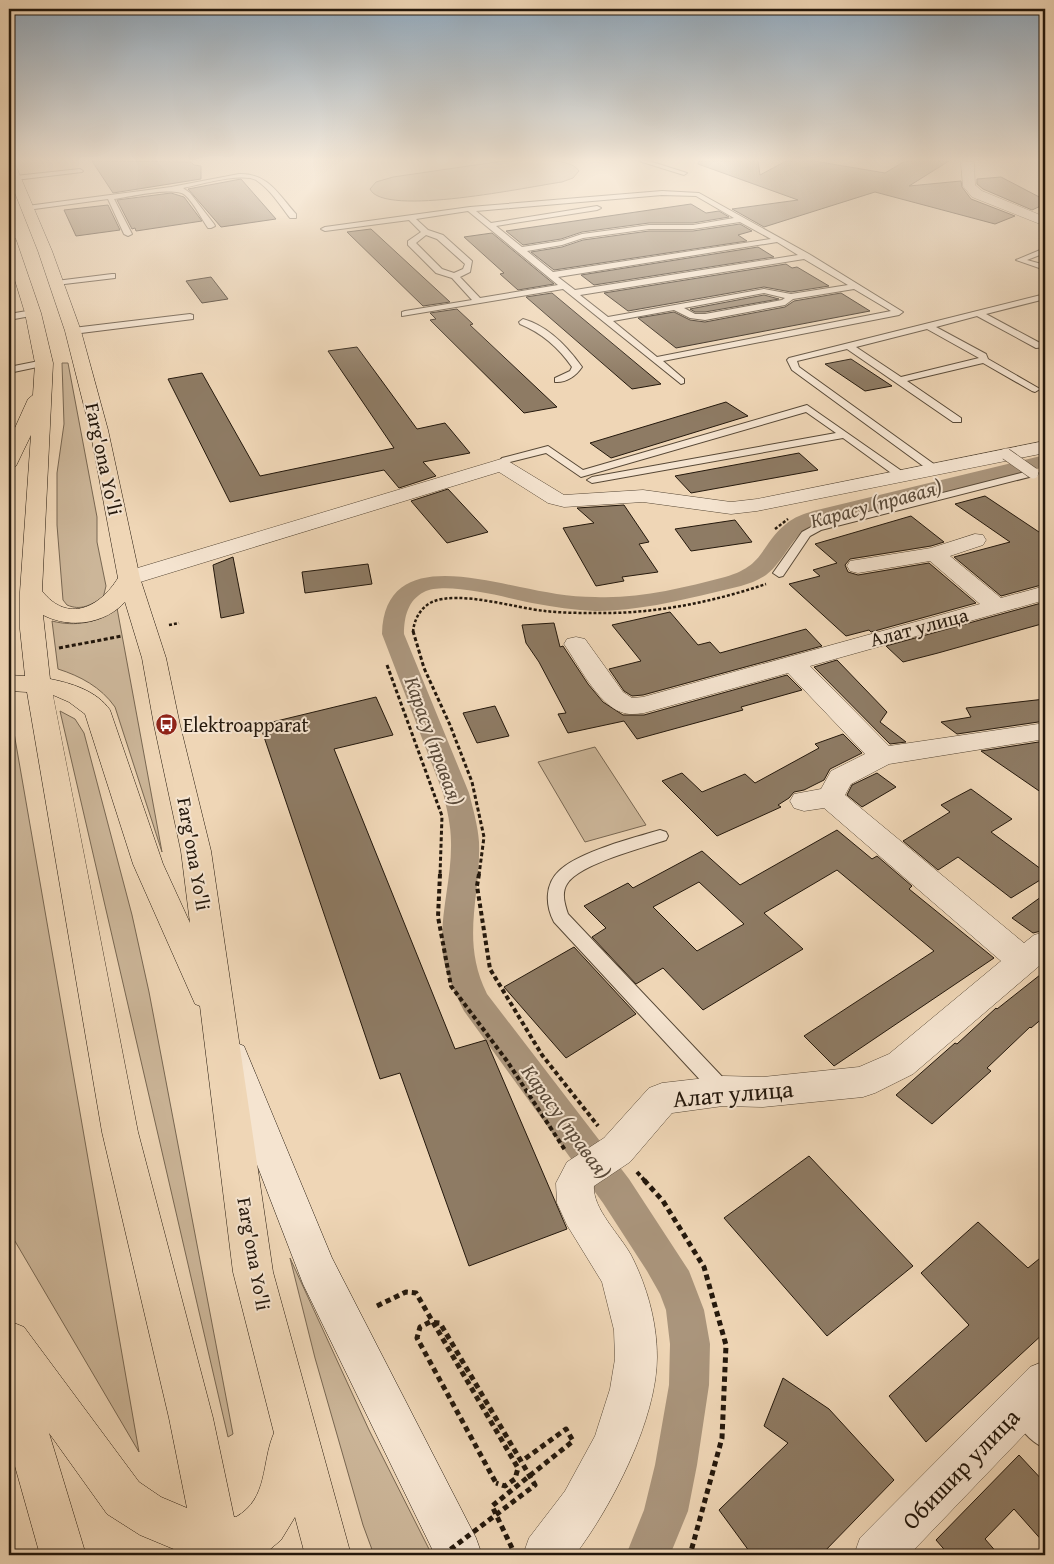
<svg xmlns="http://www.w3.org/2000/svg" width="1054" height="1564" font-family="'Gentium Book Plus',serif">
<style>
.green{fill:#ccb699;stroke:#786752}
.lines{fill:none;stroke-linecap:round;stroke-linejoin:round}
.canal{fill:#aa957c;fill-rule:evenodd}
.building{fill:#8e7b64;stroke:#24180c;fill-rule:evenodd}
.service-casing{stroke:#574836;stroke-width:2}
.minor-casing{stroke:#574836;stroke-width:1}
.secondary-casing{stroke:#24180c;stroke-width:1}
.primary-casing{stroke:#24180c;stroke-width:1}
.path-far3{stroke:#24180c;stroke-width:2.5;stroke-dasharray:3 2;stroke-linecap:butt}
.path-far2{stroke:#24180c;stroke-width:3;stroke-dasharray:4 2.5;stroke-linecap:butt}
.path-far1{stroke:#24180c;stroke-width:4;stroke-dasharray:4.5 3;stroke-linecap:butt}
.path{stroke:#24180c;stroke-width:5;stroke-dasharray:5.5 4;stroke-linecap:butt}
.service{fill:#f5e4d0;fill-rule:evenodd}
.minor{fill:#f5e4d0;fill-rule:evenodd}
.secondary{fill:#f5e4d0;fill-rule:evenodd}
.primary{fill:#efd6b6;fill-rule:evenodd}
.service-bridge-casing{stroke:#574836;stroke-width:12;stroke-linecap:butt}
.path-bridge{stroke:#24180c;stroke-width:5;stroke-dasharray:5.5 4;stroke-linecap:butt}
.service-bridge{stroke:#f5e4d0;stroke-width:11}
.labels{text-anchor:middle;stroke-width:4;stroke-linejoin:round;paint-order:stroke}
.street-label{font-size:20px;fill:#24180c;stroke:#f5e4d0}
.poi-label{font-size:20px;fill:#24180c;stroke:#f5e4d0;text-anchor:start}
.water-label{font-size:21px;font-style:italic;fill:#5a4a39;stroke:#f5e4d0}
.near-street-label{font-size:24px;fill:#24180c;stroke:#f5e4d0}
</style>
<rect width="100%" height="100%" fill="#efd6b6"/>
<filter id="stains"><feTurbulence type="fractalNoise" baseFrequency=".004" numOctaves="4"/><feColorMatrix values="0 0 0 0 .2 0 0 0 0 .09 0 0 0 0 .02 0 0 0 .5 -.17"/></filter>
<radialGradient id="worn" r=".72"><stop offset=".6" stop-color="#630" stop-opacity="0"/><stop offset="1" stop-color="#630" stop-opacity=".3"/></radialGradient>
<g class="green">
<path d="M503,161C521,161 569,155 579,171L573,178L562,182C532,186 383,218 370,189L376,182L393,177Z"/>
<path d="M62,363H68L97,517V542L106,586L103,598C90,605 81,611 67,605L63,600L57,525V473L64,424Z"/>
<path d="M117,608L162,852L115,707C101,687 80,676 58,669L52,621C75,627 98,623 117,608Z"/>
<path d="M9,704L139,1452L9,1231Z"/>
<path d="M60,711L75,719L84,733L132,915L149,992L233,1434L228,1437Z"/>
<path d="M595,747L646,825L585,842L538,762Z"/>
<path d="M290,1258L369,1430L432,1555H374L363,1525L315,1358Z"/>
</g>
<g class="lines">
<path class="canal" d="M1045,455V467L815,524C791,534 786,560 766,575C752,585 733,588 716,592C677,601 637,611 596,611C575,610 553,607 532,603C507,598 446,581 424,592C408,600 404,617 404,634L469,793C473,809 478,826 479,842C481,898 460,939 487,994L629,1179L689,1271L704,1310L710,1344L709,1385L697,1465L688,1511L670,1555H626L644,1510L655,1465L669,1385L670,1344L666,1310L660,1294L647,1271L603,1203L464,1011C456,995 448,979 444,961C437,921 452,882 451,842C451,826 447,809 443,793L382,634C384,554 468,577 520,587C544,592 569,597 595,597C638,599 683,588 725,577C766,565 759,546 786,524C794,517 804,514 813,511Z"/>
</g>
<g class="building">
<path d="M92,161L191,162L194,165L201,166V179L113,193Z"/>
<path d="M699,161H758L760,175L786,161H814L885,173L905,161H949L909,186L961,181L962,187L971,199L1015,216L995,224L875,192L764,227L732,209L798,200L698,164Z"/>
<path d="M1001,177L1045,200V204L1032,210L983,189L977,184V179Z"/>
<path d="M241,179L276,219L221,227L188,189Z"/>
<path d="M171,193L184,197L202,221L136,231L135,228L132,229L117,200Z"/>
<path d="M691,204L706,213L719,211L729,217L693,223H649L582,232L561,239L523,245L506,231Z"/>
<path d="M108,205L120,230L76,236L64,210Z"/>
<path d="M740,224L752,231L738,235L747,241L554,270L531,252L562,247L583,240L649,231H693Z"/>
<path d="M371,229L450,302L423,306L347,232Z"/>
<path d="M492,233L554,284L518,290L500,274L504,273L464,237Z"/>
<path d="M758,247L774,257L594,285L581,275Z"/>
<path d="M786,264L792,268L797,267L829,286L791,292L764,287L628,311L604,293Z"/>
<path d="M211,277L228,299L202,303L186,281Z"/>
<path d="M552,293L661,384L632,389L526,297Z"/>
<path d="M841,293L870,311L676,348L638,318L674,312L690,320L705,322L785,307L794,301Z"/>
<path d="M764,295L779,299L705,312H695L690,309Z"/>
<path d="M457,309L473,324L470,325L557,407L524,413L430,320L436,319L430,313Z"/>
<path d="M357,347L417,429L445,423L470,453L423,462L436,476L399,488L384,470L230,502L168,379L202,373L260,476L394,448L328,351Z"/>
<path d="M851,359L892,386L865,391L825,364Z"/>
<path d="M726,402L748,416L611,458L590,443Z"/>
<path d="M799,453L818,470L691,493L675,476Z"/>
<path d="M448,489L488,532L447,543L411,501Z"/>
<path d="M985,496L1045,536V584L1001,596L954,557L1010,542L955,504Z"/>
<path d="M624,505L649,542L639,544L658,572L622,577L624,581L596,586L563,528L594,523L577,508Z"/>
<path d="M911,516L944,542L931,546L850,559L845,565L848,572L858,575L929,563L976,603L871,632L869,630L846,636L789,584L820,576L813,570L837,563L815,544Z"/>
<path d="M735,520L752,542L691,551L675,529Z"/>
<path d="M233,557L244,613L221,618L213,565Z"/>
<path d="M368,564L372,584L305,593L302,572Z"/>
<path d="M1045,602V623L938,653L903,662L886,646Z"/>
<path d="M670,612L698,645L710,642L720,653L806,629L822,646L643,695L632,696L624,691L609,669L641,661L612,625Z"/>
<path d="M554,623L560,647L563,646L588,684L603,702L623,715H644L787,675L802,690L741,707L743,710L637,739L624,721L568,733L558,714L566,713L539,662L526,643L522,625Z"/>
<path d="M837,660L887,712L880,722L906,742L890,744L814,667Z"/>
<path d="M376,697L393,735L334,749L455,1049L486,1040L567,1229L469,1266L400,1073L380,1079L260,725Z"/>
<path d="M1045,699V721L957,734L941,722L971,717L966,708Z"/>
<path d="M495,706L509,736L477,743L463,713Z"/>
<path d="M843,734L862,753L830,769L824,780L804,790L794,792L789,798L778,805L781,807L717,836L662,781L682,773L702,792L745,774L755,783L819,748L815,744Z"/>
<path d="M1045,741V795L981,751Z"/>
<path d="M877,773L896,787L862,807L847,795L852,785Z"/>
<path d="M971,789L1012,819L991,832L1045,872V877L1011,898L958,857L938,870L903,841L950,812L941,805Z"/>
<path d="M837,830L872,859L877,856L912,886L909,889L994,958L834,1066L804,1036L934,951L837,870L764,913L803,949L703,1010L663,968L636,984L592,937L606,928L584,906L628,883L633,888L702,851L740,885ZM699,882L744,924L697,951L653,907Z"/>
<path d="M1045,894V930L1033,933L1012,918Z"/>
<path d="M574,947L636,1014L566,1058L504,987Z"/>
<path d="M1045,971V1016L1031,1028L1030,1027L987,1068L991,1071L932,1124L896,1095L955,1043L957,1044L996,1008L997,1009Z"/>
<path d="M809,1156L913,1266L827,1336L724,1218Z"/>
<path d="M978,1222L1028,1268L1045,1254V1332L926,1442L889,1396L969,1325L921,1273Z"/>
<path d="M783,1378L829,1409L894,1480L821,1555H752L719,1510L788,1443L764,1426Z"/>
<path d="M1019,1455L1045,1483V1544L1014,1509L985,1539L999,1555H949L936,1540Z"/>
</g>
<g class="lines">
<defs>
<g id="service">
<path d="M639,161H649L687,173L684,175Z"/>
<path d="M80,169L83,171L82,172L15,180L12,178L15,176Z"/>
<path d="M239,174C268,173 278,194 296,214V218H290C280,205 270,189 256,180C242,172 198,185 183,188L190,193L214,224L215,226L211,228H208C201,218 194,203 185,195C174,186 129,197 114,199L132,234L128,236L124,234L108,199L27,210L23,208L27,206L171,187Z"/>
<path d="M662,191L699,193L809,254L903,312L899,315L663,361L684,379V383L681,384L563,289L402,316V312L405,311L472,300L452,278L436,273L408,245V241L421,232L409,220L325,231L321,229L325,227L470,207ZM662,195L696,196L734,218L693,225H649L582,234L561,241L522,247L496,226L597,210L601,208L597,206L491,223L476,211ZM468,211L558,285L480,298L460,277L470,272L472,261L443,235L428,230L416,219ZM740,222L771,239L553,272L527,251L562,245L583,238L649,229H693ZM426,235L437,239L465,264L463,269L454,273L442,269L416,243ZM777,242L798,255L575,290L558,277ZM804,259L848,285L791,294L764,289L608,317L580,295ZM854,289L891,311L657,357L613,321L674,310L690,318L705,320L785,305L793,299ZM764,293L785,298L782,300L705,314H695L684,308Z"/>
<path d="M1045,248V253L1027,260L1045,265V270L1016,260Z"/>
<path d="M112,274H115V278L56,285L52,283L56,281Z"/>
<path d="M1045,294V299L986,314L1040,343L1045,341V347L1036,348L977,316L936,327L986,354L988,359L1040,389L1035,392L1032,391L983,363L907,381L961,418V422H953L847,349L797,361L799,367L938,467L939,469L938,471H930L792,370L787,360L789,358ZM927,329L979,358L901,377L856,347Z"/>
<path d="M33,310L37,313L36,315L9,320V314Z"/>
<path d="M190,314L193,315V319L73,334L69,331L73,328Z"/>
<path d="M523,319C548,326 567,346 582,367C576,376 566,383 555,382V378L570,371L572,367C559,348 542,333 520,324L519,322Z"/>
<path d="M44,360L49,363L47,365L9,373V367Z"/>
<path d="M807,405L906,474L907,476L906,478H898L843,438L592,483L587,480L592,477L836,433L806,412L581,477L546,453L510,462L501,468L496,465L502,458L548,446L583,470Z"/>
<path d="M1033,470L1038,473L1037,475L821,530L810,536L783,576L779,577L773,573L802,532L813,526Z"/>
<path d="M660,830L666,832L668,836L666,840C643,848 579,864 567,884C561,893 565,905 568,914L730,1085L733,1091L730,1097L723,1099L716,1097L554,922C545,905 545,884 559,871C578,852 633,838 660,830Z"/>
<path d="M1021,1398L1029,1402L1045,1419V1448C1031,1443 1015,1424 1009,1410L1013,1402Z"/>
</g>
<g id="minor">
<path d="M961,161L974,162L975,185L982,191L1045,217V226L972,197L963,186Z"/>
<path d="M1045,441V453L757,511L731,514L643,502L564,507L548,503L499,472L137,583L129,585L121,583L118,578L121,573L501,459L508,461L564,495L643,490L731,502L757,499Z"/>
<path d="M975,534L983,535L986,540L983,545L950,556L1001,598L1045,586V600L810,666L889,746L1045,723V739L889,764L851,784L845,795L1024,943L1034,935L1045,932V961L913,1074L875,1093L863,1097L763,1107L723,1106L672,1113L630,1162L594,1186C592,1208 620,1235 631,1255C647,1286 657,1322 657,1357C657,1419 612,1506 575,1555H523L529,1538L565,1491L595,1436L610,1389L615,1359L614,1330L602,1282L567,1225L557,1203L556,1183L567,1162L604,1138L649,1088L662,1083L723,1076L763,1077L859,1067L889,1054L1001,961L824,808L804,811L794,808L790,801L794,794L821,789L831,771L865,754L788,673L644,713C636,714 628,715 621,712C598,704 578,664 564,644L567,639L576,637L585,639L623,692L632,698L643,697L980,604L930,561L858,573L850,571L847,566L850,561L931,548Z"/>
<path d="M1045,1361V1413L909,1555H854L860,1538L1030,1367Z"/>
</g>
<path id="secondary" d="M232,1041L244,1046L332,1258L476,1538L482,1555H435L303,1284L215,1056L220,1046Z"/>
<path id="primary" d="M9,161H13L15,164L52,251L81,331L108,430L140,578L166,658L180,725L211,851L273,1272L351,1555H305L295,1517L281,1540L268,1551L257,1555H188L140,1535L107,1514L49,1433L86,1555H40L9,1445V1321L24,1327L139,1482L161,1497L187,1508L169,1418L102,1132L27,692L9,691V675L25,676L20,629V592L31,435L16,466L9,468V441L28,399L33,395L35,363L25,313L9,261V236L14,237L16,240L41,313L53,363L42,591C68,624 100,607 118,578L90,430L65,331L38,251L9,178ZM125,602L142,658L154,725L181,851L190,923L163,864L110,710C97,691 71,683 50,679L43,615C70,629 105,624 125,602ZM53,695L69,702L85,714L133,864L191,995L195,1004L200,1006L233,1272L274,1433C261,1463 269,1498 236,1517H234L213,1418L138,1132Z"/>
</defs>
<use href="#service" class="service-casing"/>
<use href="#minor" class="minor-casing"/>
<use href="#secondary" class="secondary-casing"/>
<use href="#primary" class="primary-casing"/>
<g class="path-far3">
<path d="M775,529L788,519"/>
<path d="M169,625L179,623"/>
<path d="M413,632C414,620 420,608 432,602C459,590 515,608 545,611C562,613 581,613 598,613C654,614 713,602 766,584"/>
</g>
<g class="path-far2">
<path d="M413,631L424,668L450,725L472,782L484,837L479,875"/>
<path d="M59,648L122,636"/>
<path d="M387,665L442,816L440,875"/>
</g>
<g class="path-far1">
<path d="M440,874L438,917L451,986L507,1061L565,1150"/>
<path d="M479,874L477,886L490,969L542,1055L598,1126"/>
<path d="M637,1172L645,1181"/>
</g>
<g class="path">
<path d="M644,1180L663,1201L704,1267L726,1345L722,1438L690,1555"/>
<path d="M377,1306L406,1292L416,1293L518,1468L515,1479L505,1486L496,1483"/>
<path d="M512,1548L492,1506L573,1441L566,1429L522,1461"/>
</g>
<use href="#service" class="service"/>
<use href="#minor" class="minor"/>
<use href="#secondary" class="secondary"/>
<use href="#primary" class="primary"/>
<defs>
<path id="service-bridge" d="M1006,454L1033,473"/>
</defs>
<use href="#service-bridge" class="service-bridge-casing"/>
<path class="path-bridge" d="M443,1555L535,1485L440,1323L430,1322L420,1327L417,1338L496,1483"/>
<use href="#service-bridge" class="service-bridge"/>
</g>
<linearGradient id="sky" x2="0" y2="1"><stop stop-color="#8fa8bd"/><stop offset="0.42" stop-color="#f8edde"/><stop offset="1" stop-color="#f8edde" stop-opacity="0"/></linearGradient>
<rect width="1054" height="380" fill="url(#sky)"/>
<defs>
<symbol id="bus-disc" viewBox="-11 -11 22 22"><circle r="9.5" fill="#8f2418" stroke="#f5e4d0"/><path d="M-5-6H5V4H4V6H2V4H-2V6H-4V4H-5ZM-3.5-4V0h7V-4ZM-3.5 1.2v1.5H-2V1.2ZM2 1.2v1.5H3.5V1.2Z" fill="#fff"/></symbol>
</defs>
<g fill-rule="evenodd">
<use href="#bus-disc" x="154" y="712" width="25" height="25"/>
</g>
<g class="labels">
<g class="street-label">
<text transform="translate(104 459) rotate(78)" y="7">Farg'ona Yo'li</text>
<text transform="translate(919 627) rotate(-15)" y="7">Алат улица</text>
<text transform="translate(194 854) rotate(80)" y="7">Farg'ona Yo'li</text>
<text transform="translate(254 1254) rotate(80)" y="7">Farg'ona Yo'li</text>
</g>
<g class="poi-label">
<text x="183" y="732">Elektroapparat</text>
</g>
<g class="water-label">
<text transform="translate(876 504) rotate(-15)" y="7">Карасу (правая)</text>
<text transform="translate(434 741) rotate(70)" y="7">Карасу (правая)</text>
<text transform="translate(566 1122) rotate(54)" y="7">Карасу (правая)</text>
</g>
<g class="near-street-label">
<text transform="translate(733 1094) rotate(-5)" y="8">Алат улица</text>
<text transform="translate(961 1469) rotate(-46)" y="8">Обишир улица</text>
</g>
</g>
<rect width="1054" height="1564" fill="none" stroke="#efd6b6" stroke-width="30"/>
<rect x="10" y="10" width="1034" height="1544" fill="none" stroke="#24180c" stroke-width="2.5"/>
<rect x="15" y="15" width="1024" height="1534" fill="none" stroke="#24180c"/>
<rect width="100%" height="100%" filter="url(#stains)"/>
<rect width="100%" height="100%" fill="url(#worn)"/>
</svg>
